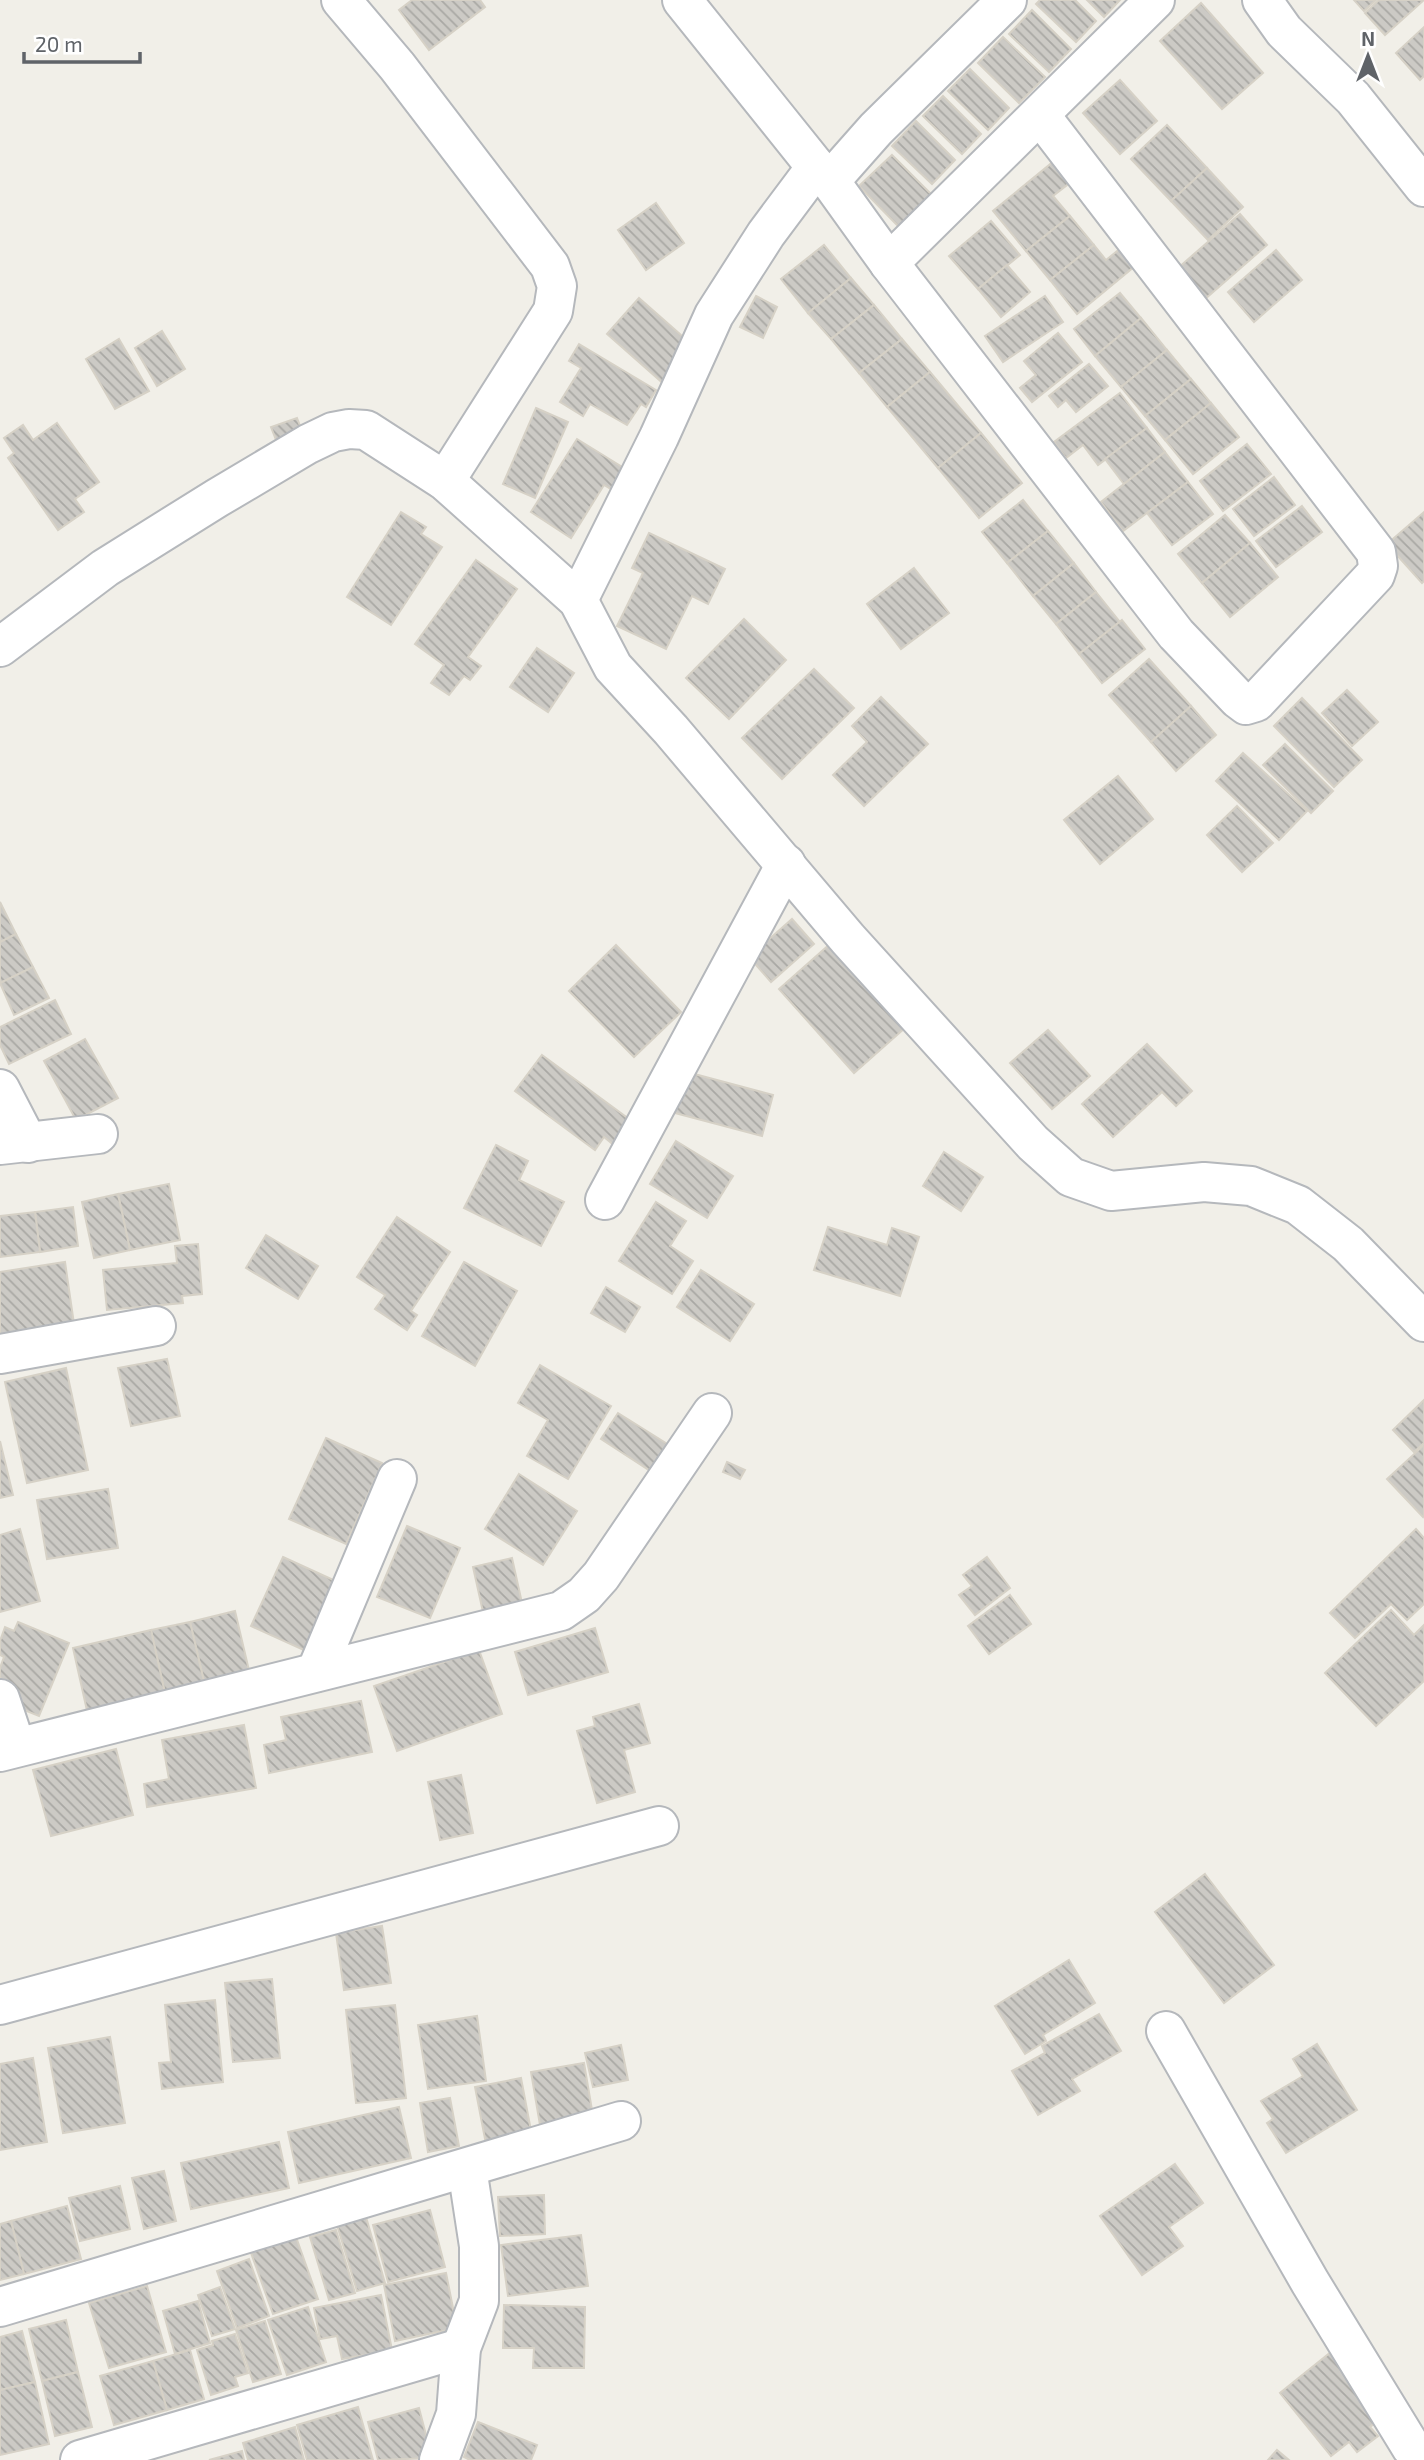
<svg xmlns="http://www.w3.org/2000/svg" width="1424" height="2460" font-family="'Exo 2',sans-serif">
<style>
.building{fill:url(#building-back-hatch);stroke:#d6d1c6;stroke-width:2}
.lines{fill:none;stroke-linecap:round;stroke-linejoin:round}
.minor-casing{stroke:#b5b8bc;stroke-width:42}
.minor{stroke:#fff;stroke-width:38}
</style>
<defs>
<pattern id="building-back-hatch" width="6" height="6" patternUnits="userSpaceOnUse" patternTransform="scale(1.75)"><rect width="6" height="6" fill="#cccac5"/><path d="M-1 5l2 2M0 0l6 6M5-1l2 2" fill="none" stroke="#a9a8a4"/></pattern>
</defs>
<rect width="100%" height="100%" fill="#f1efe8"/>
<g class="building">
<path d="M412,0H480L485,7L429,50L399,10Z"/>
<path d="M1040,0H1075L1096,21L1076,42L1036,4Z"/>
<path d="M1087,0H1120L1104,17Z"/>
<path d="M1354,0H1376L1364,11Z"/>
<path d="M1379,0H1424L1385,35L1365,13Z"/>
<path d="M1201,3L1263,73L1222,109L1160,41Z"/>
<path d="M1032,10L1071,49L1049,72L1009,34Z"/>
<path d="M1424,27V76L1420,80L1396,53Z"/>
<path d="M1003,37L1045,77L1019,103L978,63Z"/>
<path d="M970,69L1009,108L988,130L948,91Z"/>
<path d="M1120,80L1157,121L1120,154L1083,113Z"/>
<path d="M943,96L981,134L962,154L923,116Z"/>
<path d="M916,121L955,160L932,184L892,146Z"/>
<path d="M1167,125L1207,168L1171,201L1131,159Z"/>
<path d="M892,155L932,195L899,227L859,186Z"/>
<path d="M1054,161L1071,182L1053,196L1070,216L1026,251L993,211Z"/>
<path d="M1207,168L1243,207L1208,240L1171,201Z"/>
<path d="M656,203L684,243L646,270L618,230Z"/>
<path d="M1240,214L1267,245L1205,299L1178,268Z"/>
<path d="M1070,216L1094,245L1050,280L1026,251Z"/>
<path d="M991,221L1020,255L978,289L949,256Z"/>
<path d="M824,245L851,278L808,313L781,279Z"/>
<path d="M1094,245L1106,260L1121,248L1135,266L1077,314L1050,280Z"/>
<path d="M1276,250L1302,280L1254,322L1228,292Z"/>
<path d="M1007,265L1030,292L1001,317L978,289Z"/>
<path d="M851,278L874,305L831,339L808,313Z"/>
<path d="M1120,293L1141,318L1095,356L1074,329Z"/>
<path d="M756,296L777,307L763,338L740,327Z"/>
<path d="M1045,296L1063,322L1003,362L985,336Z"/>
<path d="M639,298L697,349L665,385L607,334Z"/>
<path d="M874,305L902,339L859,373L831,339Z"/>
<path d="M1141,318L1167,350L1121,387L1095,356Z"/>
<path d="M162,331L185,369L157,386L135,348Z"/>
<path d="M1058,333L1082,362L1032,402L1020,388L1036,375L1024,361Z"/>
<path d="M119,339L149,391L115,409L86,359Z"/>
<path d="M902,339L930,372L887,407L859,373Z"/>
<path d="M579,344L656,390L646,407L641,404L627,425L590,404L583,416L560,402L581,368L569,361Z"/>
<path d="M1167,350L1191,379L1145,416L1121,387Z"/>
<path d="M1089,364L1108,386L1076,412L1066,400L1058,407L1049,396Z"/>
<path d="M930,372L981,433L938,468L887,407Z"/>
<path d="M1191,379L1211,403L1165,440L1145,416Z"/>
<path d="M1120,393L1147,428L1098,465L1083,445L1066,458L1054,442Z"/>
<path d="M1211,403L1239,437L1193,474L1165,440Z"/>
<path d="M536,408L568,422L535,498L503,484Z"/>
<path d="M297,418L304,436L278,445L271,427Z"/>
<path d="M57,423L99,482L75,499L84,512L58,530L8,458L14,453L4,438L23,425L33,440Z"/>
<path d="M1147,428L1165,452L1124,484L1105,459Z"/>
<path d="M981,433L1022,483L979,518L938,468Z"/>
<path d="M577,439L632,473L619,494L604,485L571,538L531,512Z"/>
<path d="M1247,444L1271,474L1223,511L1200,481Z"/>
<path d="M1165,452L1188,482L1123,531L1101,502Z"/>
<path d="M1274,477L1295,505L1254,536L1233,509Z"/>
<path d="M1188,482L1213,514L1172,545L1147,513Z"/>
<path d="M1023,500L1048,531L1007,563L982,532Z"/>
<path d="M1302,506L1322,532L1276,567L1256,541Z"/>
<path d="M401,512L426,527L421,534L442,547L391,625L347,597Z"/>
<path d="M1424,512V581L1422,583L1387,544Z"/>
<path d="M1225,515L1250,543L1202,583L1178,554Z"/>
<path d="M1048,531L1074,563L1033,596L1007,563Z"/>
<path d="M649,533L725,569L708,604L692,596L666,649L617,626L643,573L632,568Z"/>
<path d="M1250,543L1278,577L1230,617L1202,583Z"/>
<path d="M476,560L517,589L468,657L481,666L470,680L464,676L449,695L431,683L444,665L415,644Z"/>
<path d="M1074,563L1096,592L1056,624L1033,596Z"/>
<path d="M914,568L949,613L901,649L867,604Z"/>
<path d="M1096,592L1120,622L1079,654L1056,624Z"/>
<path d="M744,619L786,660L729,719L686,678Z"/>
<path d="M1122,620L1145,649L1102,683L1079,654Z"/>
<path d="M537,648L574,673L548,712L510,687Z"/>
<path d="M1149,659L1191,706L1151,742L1109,695Z"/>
<path d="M814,669L854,708L782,779L742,738Z"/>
<path d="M1347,690L1378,722L1352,746L1322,713Z"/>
<path d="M881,697L928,744L864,806L833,775L867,742L852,726Z"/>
<path d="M1302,698L1362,760L1334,787L1274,726Z"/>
<path d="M1191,706L1216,735L1176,771L1151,742Z"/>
<path d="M1285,744L1333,791L1311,813L1263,765Z"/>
<path d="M1243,753L1307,811L1279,840L1216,781Z"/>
<path d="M1118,776L1153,819L1100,864L1064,820Z"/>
<path d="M1237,806L1273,843L1242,872L1207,835Z"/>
<path d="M0,902L16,934L0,942Z"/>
<path d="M792,919L814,944L771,982L749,957Z"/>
<path d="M16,934L33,967L0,983V942Z"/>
<path d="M830,944L905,1028L854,1073L779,989Z"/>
<path d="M616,945L681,1012L634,1057L569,991Z"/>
<path d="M33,967L49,998L14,1015L0,983Z"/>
<path d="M55,1000L71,1034L9,1064L0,1045V1027Z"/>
<path d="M1048,1030L1090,1076L1052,1109L1010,1063Z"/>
<path d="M85,1039L118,1098L76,1120L44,1061Z"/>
<path d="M1147,1044L1192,1091L1176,1106L1162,1092L1113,1137L1082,1104Z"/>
<path d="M542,1055L633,1122L615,1146L604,1137L595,1150L515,1091Z"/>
<path d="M687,1072L773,1095L762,1136L675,1113Z"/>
<path d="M676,1141L733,1176L707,1218L650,1184Z"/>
<path d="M496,1145L528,1161L519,1180L564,1202L541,1246L464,1208Z"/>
<path d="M944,1152L983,1177L961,1211L923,1186Z"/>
<path d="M169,1184L180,1240L130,1250L118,1194Z"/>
<path d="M118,1194L130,1250L94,1258L82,1202Z"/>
<path d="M656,1202L686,1221L670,1246L693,1261L672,1294L619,1261Z"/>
<path d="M73,1207L78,1246L40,1252L35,1212Z"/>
<path d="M35,1212L40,1252L0,1257V1216Z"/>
<path d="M397,1217L450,1252L411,1311L417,1315L407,1330L375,1309L385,1295L357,1277Z"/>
<path d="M828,1227L887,1245L892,1228L919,1237L900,1296L814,1270Z"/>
<path d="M266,1235L318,1266L298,1299L246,1268Z"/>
<path d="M198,1244L202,1294L182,1296L183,1303L107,1310L103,1270L177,1263L175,1246Z"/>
<path d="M65,1262L74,1324L0,1335V1272Z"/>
<path d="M464,1262L517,1291L475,1366L422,1336Z"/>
<path d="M701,1270L754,1304L730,1341L677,1307Z"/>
<path d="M606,1287L640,1307L625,1332L591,1313Z"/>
<path d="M167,1359L180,1416L131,1426L118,1368Z"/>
<path d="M540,1365L611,1406L568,1479L527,1456L548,1420L518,1403Z"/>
<path d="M66,1368L88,1470L27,1483L5,1382Z"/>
<path d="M1424,1400V1443L1414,1452L1393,1430Z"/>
<path d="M618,1413L669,1445L652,1472L601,1439Z"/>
<path d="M326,1438L382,1463L346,1544L289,1519Z"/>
<path d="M0,1441L13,1495L0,1498Z"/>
<path d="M1424,1445V1515L1423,1517L1387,1479Z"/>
<path d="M727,1462L745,1470L740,1479L723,1472Z"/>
<path d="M519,1474L577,1511L543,1565L485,1529Z"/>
<path d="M108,1489L118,1548L47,1559L37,1500Z"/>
<path d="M407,1526L460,1548L430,1618L377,1597Z"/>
<path d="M20,1529L40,1601L0,1612V1535Z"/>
<path d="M1416,1529L1424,1538V1604L1407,1620L1391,1604L1355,1638L1330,1613Z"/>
<path d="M283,1557L340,1583L308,1652L251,1626Z"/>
<path d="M987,1557L1010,1588L975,1615L959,1595L972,1586L963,1575Z"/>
<path d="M512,1558L522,1603L483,1612L473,1567Z"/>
<path d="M1010,1595L1031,1624L989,1654L968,1626Z"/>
<path d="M1391,1610L1414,1635L1424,1625V1681L1376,1726L1325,1673Z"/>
<path d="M235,1611L251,1679L206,1690L190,1622Z"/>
<path d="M18,1622L69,1643L39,1716L4,1702L11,1683L0,1678V1668L4,1657L0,1655V1641L5,1627L14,1631Z"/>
<path d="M190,1622L206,1690L166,1698L151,1630Z"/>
<path d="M595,1628L608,1672L528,1695L515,1652Z"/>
<path d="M151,1630L166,1698L88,1715L73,1648Z"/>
<path d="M479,1650L502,1714L397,1751L374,1686Z"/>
<path d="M361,1701L372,1752L269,1773L264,1745L286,1740L281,1717Z"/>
<path d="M639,1704L650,1743L624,1750L635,1792L597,1803L577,1731L595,1726L593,1717Z"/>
<path d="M244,1725L256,1788L147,1807L144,1784L169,1779L162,1740Z"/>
<path d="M116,1749L133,1815L51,1836L33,1770Z"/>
<path d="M461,1775L473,1833L440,1840L428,1782Z"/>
<path d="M1205,1874L1274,1965L1224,2003L1155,1912Z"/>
<path d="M382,1926L391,1983L344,1990L336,1933Z"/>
<path d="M1069,1960L1095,2003L1043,2035L1046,2041L1025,2054L995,2006Z"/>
<path d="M272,1979L280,2058L233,2062L225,1983Z"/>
<path d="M215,2000L223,2082L162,2089L159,2063L171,2062L165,2005Z"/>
<path d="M395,2005L406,2098L356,2103L346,2010Z"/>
<path d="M1099,2014L1121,2051L1072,2079L1080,2091L1038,2115L1012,2071L1045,2053L1042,2046Z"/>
<path d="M477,2016L486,2081L428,2089L418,2025Z"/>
<path d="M110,2037L125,2123L63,2133L48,2048Z"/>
<path d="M1317,2044L1357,2110L1286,2153L1267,2123L1273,2119L1261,2101L1303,2076L1293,2059Z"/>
<path d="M621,2045L628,2080L593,2087L585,2053Z"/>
<path d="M33,2058L47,2142L0,2150V2064Z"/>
<path d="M584,2063L593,2116L540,2125L531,2072Z"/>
<path d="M521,2078L532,2136L486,2144L475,2087Z"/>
<path d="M450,2098L459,2146L428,2152L420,2103Z"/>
<path d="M399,2107L411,2158L299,2183L288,2132Z"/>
<path d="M279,2142L289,2188L191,2209L181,2163Z"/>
<path d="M1175,2164L1203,2203L1169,2227L1183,2246L1142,2275L1100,2216Z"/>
<path d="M164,2171L176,2221L144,2229L132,2178Z"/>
<path d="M120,2186L130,2229L80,2241L69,2198Z"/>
<path d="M544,2195L545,2234L500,2236L498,2197Z"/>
<path d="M67,2206L81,2259L24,2274L11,2221Z"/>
<path d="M430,2210L445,2267L388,2282L373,2225Z"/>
<path d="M366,2217L385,2283L357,2291L337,2225Z"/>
<path d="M11,2221L24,2274L0,2280V2224Z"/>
<path d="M336,2230L355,2293L329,2300L310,2237Z"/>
<path d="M295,2234L318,2299L273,2314L250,2250Z"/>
<path d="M581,2235L588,2286L508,2296L501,2245Z"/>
<path d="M249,2259L269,2316L237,2328L217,2271Z"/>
<path d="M446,2273L457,2328L395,2341L384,2285Z"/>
<path d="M147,2286L166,2352L109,2368L89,2303Z"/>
<path d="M220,2287L235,2329L212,2336L198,2295Z"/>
<path d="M381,2295L392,2350L342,2359L337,2336L320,2339L314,2308Z"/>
<path d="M198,2301L210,2343L175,2354L163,2311Z"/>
<path d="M504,2305L585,2307L584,2368H533L534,2348H503Z"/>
<path d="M308,2307L326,2362L287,2375L268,2320Z"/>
<path d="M66,2320L78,2372L42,2381L29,2329Z"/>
<path d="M265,2321L281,2374L253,2382L236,2330Z"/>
<path d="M22,2331L35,2382L0,2390V2337Z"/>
<path d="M235,2334L248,2373L235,2377L238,2386L211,2395L197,2350L213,2345L212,2341Z"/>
<path d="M190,2350L204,2399L167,2410L153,2361Z"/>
<path d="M1331,2352L1383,2417L1370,2427L1378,2436L1357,2452L1349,2442L1331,2456L1280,2393Z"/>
<path d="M153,2361L167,2410L114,2425L100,2376Z"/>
<path d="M78,2372L92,2427L55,2436L42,2381Z"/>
<path d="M35,2382L49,2444L0,2455V2390Z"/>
<path d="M358,2407L373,2460H307L297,2425Z"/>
<path d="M419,2408L432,2458L378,2460L368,2422Z"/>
<path d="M478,2422L537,2445L531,2460H470L464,2457Z"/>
<path d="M295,2427L304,2460H248L243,2443Z"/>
<path d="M1277,2450L1289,2460H1268Z"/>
<path d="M242,2451L244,2460H209Z"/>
</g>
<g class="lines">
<defs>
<g id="minor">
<path d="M341,0L397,66L550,266L557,286L553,311L445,481"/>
<path d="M682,0L816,167"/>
<path d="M1262,0L1284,31L1353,98L1424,187"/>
<path d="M830,181L876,129L1007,0"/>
<path d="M889,263L1155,0"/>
<path d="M578,600L659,437L714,315L766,234L816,167L830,181L889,263L1176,634L1238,699L1246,705L1256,702L1375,575L1378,566L1376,552L1040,115"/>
<path d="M0,647L105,568L217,498L308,444L333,432L349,429L366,430L445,481L578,600L613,667L671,730L848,939L1033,1143L1071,1177L1111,1191L1204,1182L1251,1186L1298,1205L1348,1244L1424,1322"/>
<path d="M0,1089L28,1143"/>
<path d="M0,1145L98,1134"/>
<path d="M605,1200L786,864"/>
<path d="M0,1354L156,1326"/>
<path d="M316,1672L397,1479"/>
<path d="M0,1699L16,1747"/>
<path d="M0,1752L561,1611L584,1595L601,1576L712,1413"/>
<path d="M0,2005L659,1826"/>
<path d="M1166,2031L1310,2282L1411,2447L1422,2460"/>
<path d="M0,2307L621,2121"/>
<path d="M80,2460L461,2348"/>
<path d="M439,2460L456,2414L461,2348L479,2301V2246L467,2168"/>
</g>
</defs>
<use href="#minor" class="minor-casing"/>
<use href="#minor" class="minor"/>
</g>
<g transform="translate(1368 56)" stroke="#ffffff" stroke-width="5" paint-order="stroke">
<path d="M0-5L12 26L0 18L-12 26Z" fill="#5f6368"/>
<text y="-10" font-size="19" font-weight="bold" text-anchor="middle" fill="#5f6368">N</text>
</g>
<path d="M24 52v10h116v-10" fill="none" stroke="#5f6368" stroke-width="3.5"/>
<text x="35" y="52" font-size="21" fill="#5f6368" stroke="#ffffff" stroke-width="5" paint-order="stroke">20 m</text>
</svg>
